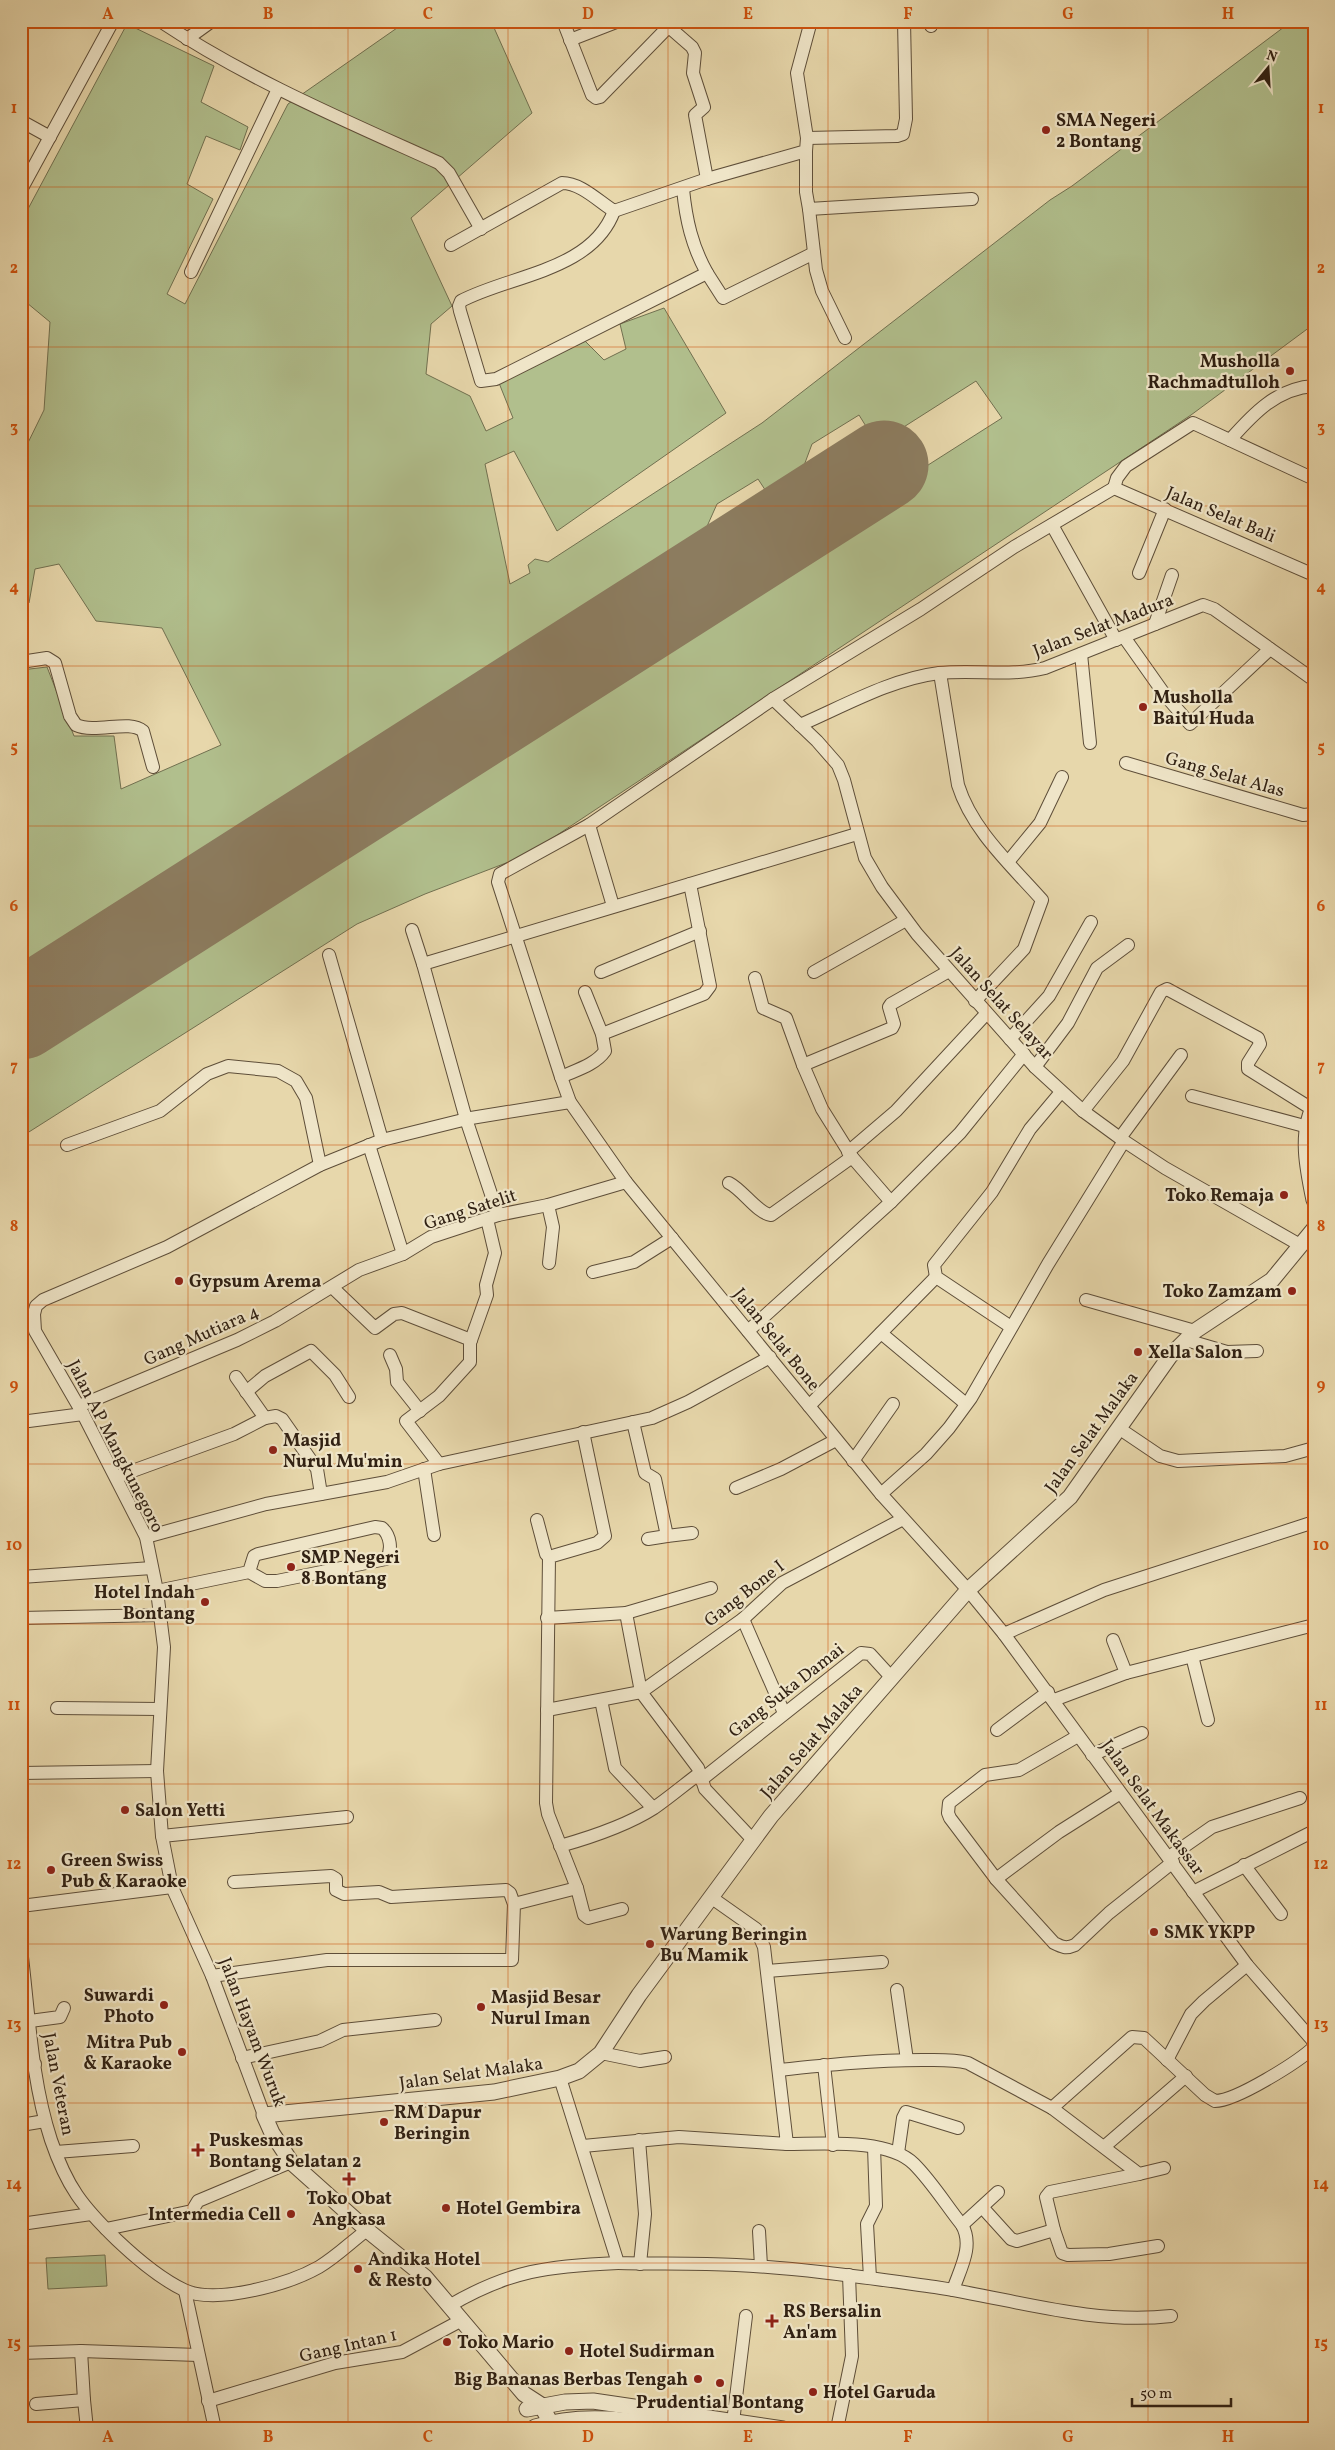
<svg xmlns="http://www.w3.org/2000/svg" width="1335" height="2450" font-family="Vollkorn,serif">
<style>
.green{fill:#b1bf8d;stroke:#717050}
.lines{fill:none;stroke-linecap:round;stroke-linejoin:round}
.runway{stroke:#8c7c5f;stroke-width:89}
.minor-casing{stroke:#5e4e39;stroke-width:14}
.tertiary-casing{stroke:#5e4e39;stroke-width:17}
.minor{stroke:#efe5c8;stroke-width:12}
.tertiary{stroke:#efe5c8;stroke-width:15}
.grid{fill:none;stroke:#cd510d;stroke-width:1;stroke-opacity:0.55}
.poi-dot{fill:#8f2418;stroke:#efe5c8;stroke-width:2}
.labels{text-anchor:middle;stroke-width:4.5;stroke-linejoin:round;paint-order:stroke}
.poi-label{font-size:18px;font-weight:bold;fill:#312113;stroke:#efe5c8;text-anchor:start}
.street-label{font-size:18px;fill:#312113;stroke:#efe5c8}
.neatline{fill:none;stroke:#cd510d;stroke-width:2}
.grid-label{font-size:16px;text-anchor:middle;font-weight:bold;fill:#cd510d}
</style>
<rect width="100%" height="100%" fill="#e7d7ab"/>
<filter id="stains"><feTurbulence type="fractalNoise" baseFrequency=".004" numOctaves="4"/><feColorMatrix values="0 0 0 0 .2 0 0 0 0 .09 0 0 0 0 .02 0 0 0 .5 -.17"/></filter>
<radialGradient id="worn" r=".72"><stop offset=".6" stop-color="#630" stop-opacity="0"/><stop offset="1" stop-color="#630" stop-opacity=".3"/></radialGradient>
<g class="green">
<path d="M407,21H491L532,113L411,218L452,306L431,324L426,374L470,396L486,431L513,418L499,383L585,341L604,360L626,349L620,324L664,308L726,413L557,531L514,451L485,464L510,584L530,573L528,565L535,559L548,562L762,423L1050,200L1072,186L1292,21H1310L1314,27V324L1191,415L527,855L425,894L357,924L21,1137V1042L1002,418L976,381L877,444L859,415L812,444L792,498L777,508L758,479L717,504L692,560L21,987V670L47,667L74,736H114L121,789L221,745L162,628L96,621L59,564L35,569L29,603L21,606V457L44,410L50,322L21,298V222L127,24L214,66L201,102L248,127L240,150L206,136L187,184L213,199L167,294L185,304L288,104Z"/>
<path d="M105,2255L107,2286L48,2289L46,2258Z"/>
</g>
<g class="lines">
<path class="runway" d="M21,1015L884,465"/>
<defs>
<g id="minor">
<path d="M160,21C247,79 344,120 439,163L449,173L481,229"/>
<path d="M563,21L592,95L596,98L600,97L674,21"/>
<path d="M930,21L931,26"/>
<path d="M669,27L692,47L695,53L693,73L704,107L695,115L707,179"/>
<path d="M187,39L212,21"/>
<path d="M570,40L619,21"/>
<path d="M21,121L50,137"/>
<path d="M807,138L897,136L903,134L906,119L904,21"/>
<path d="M806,151V192L809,209L972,199"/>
<path d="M683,189C686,220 692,246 707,273"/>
<path d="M21,190L113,21"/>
<path d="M809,209L816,270L822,291L845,338"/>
<path d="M614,211C592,271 510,275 461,301L459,306L460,311L481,381L496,379L707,273L723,298L814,253"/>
<path d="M451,245L562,183C581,183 598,201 614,211L707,179L806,151L807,138L797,73L811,21"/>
<path d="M191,272L278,89"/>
<path d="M1230,440C1253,414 1277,388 1314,386"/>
<path d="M1114,488L1014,547L921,609L773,699L589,825L500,874L498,882L561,1077L570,1102L626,1182L881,1494L968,1590L1004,1634L1247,1965L1314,2042"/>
<path d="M1114,488L1117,478L1126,466L1193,423L1314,479"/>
<path d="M1114,488L1314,575"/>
<path d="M1052,525L1116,640"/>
<path d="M1139,573L1165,509"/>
<path d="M1155,624L1172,575"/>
<path d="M1124,637L1165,695L1190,724L1270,649"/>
<path d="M1081,654L1090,743"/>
<path d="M21,662L47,658L55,663L70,716L76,725C96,734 129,719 143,731L153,767"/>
<path d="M940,673L958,785C972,830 1011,865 1042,900L1024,949L975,1001"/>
<path d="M773,699L817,741L838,765L844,780L865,858L882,887L917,934L1035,1067L1083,1111L1124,1141L1165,1168L1300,1245"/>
<path d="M800,725C844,706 891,679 939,673C974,669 1010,677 1045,668L1203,605L1214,609L1314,680"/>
<path d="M1126,763L1303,815L1314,814"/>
<path d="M589,825L613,906"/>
<path d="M1008,862L1040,823L1062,777"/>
<path d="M412,930L423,964L466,1119L498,1215"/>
<path d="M329,955L382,1140"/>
<path d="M423,964L857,834"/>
<path d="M601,972L700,931"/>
<path d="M814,972L906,920"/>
<path d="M755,978L763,1008L786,1018L803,1065L822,1109L852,1157L891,1202"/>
<path d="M602,1034L704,994L710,986L690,884"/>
<path d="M1010,1039L1049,996L1091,922"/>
<path d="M803,1065L892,1028L894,1024L889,1007L891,1004L949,971"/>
<path d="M1035,1067L1068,1023L1097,968L1128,945"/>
<path d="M561,1077C576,1070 595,1065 605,1051L602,1034L585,992"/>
<path d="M1192,1096L1308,1127"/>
<path d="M1083,1111L1123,1061L1161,992L1167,989L1258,1038L1260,1044L1248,1063V1069L1312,1109"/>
<path d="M1120,1138L1181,1055"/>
<path d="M67,1145L160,1111L207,1074L228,1066L278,1071L296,1081L306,1098L320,1165"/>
<path d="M369,1145L403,1254"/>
<path d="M848,1152L896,1111L986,1014"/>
<path d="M729,1183C743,1190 757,1213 771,1215L852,1157"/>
<path d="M548,1205L553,1227L549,1263"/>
<path d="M593,1272L634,1262L672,1238"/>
<path d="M332,1287L375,1328L394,1314L402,1313L471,1340"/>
<path d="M1086,1300L1195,1331"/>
<path d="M1011,1327L936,1277L934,1265L992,1192L1030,1129L1061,1092"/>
<path d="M748,1331L891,1202L960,1133L1024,1054"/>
<path d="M881,1333L966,1404"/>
<path d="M1186,1340L1227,1352L1257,1351"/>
<path d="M390,1355L396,1369L397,1382L420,1411"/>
<path d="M246,1392L265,1376L311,1351L335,1375L349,1397"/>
<path d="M79,1406L237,1340L275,1321L359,1270L403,1254L431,1237L498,1215L548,1205L626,1182"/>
<path d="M809,1406L936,1277"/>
<path d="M265,1418L276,1416L282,1419L317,1469L321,1494"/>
<path d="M21,1422L83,1414"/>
<path d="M633,1422L645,1473L655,1479L667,1536L648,1539"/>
<path d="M1120,1429L1160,1456L1178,1461L1285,1456L1314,1448"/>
<path d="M583,1432L605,1536L597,1543L549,1557L546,1803L548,1814L577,1888L584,1915L588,1918L622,1909"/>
<path d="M853,1461L893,1404"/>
<path d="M439,1464L406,1421L439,1396L470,1362V1343L487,1295L486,1285L495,1253L487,1219"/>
<path d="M424,1469L434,1535"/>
<path d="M116,1477L234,1434L265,1418L236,1377"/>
<path d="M736,1488L781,1469L836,1440"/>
<path d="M881,1494L926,1454L949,1428L971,1398L1048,1264L1124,1141"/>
<path d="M537,1520L546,1554L549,1557"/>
<path d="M667,1536L692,1533"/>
<path d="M146,1537L266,1504L387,1482L439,1464L652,1418L688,1402L770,1357"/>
<path d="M21,1577L152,1568"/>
<path d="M157,1591L249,1572L254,1556L258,1554L375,1527L382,1528C390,1535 393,1550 386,1559L277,1581H265L249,1572"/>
<path d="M626,1613L641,1692L698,1768L705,1789L753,1840"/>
<path d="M21,1618L161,1615"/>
<path d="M547,1618L626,1613L711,1588"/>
<path d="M743,1619L784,1713"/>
<path d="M1004,1634L1104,1590L1314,1522"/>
<path d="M1113,1640L1126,1673"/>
<path d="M1192,1656L1208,1720"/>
<path d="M601,1700L615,1768L653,1808"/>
<path d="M1054,1700L1126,1673L1314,1625"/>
<path d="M57,1708L160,1709"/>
<path d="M547,1710L641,1692L743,1619L782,1583L903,1519"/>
<path d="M997,1730L1048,1692"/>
<path d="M1078,1736L1019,1770L985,1775L949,1803L948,1813L950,1818L996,1879L1054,1943C1062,1947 1066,1949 1075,1945L1109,1913L1173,1862"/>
<path d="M1092,1755L1142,1733"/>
<path d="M21,1773L157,1771"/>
<path d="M701,1780L861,1653L870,1654L891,1677"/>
<path d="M162,1836L347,1817"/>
<path d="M560,1846C592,1837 626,1826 654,1808C670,1797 685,1784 700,1773"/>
<path d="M1169,1857L1212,1827L1300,1798"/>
<path d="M1244,1865L1281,1914"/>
<path d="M996,1879L1059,1832L1119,1794"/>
<path d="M234,1882L331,1876L336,1879V1890L344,1894L379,1892L391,1897L506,1890L510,1893L514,1904"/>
<path d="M1193,1892L1314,1831"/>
<path d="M21,1906L172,1887"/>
<path d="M21,1949C29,2012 31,2079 51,2140C67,2187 82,2206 117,2240C137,2259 159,2278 184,2290C216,2305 289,2284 319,2267C336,2257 351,2242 367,2230"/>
<path d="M767,1971L882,1962"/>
<path d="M212,1976L327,1960H512L514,1904L577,1888"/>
<path d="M897,1990L907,2060"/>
<path d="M30,2021L60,2017L64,2008"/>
<path d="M601,2053L640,2061L665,2057"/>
<path d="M242,2058L320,2041L343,2030L435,2020"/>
<path d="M1167,2060L1191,2014L1204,2001L1247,1965"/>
<path d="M824,2065L833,2145"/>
<path d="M21,2066L35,2064"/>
<path d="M779,2070C826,2065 874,2060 922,2060C938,2060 953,2059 968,2063L1052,2108L1139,2174L1164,2168"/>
<path d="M560,2078L618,2263C657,2264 697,2263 736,2265C802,2268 869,2278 935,2287C1013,2299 1091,2325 1171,2316"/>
<path d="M1052,2108L1132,2037L1144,2038L1205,2095L1215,2101C1236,2101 1298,2062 1314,2047"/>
<path d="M264,2115L212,1976L172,1887L162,1836L157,1771L164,1647L157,1591L146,1537L83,1414L35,1331L34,1314L36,1306L43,1300L167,1247L320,1165L382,1140L471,1118L570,1102"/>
<path d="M21,2125L45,2121"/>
<path d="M639,2140L645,2214L640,2264"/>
<path d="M787,2144C822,2144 888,2138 914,2164C932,2182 946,2205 962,2225C974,2246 960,2269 953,2290"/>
<path d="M583,2146L679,2137L787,2144L764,1947L756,1929L712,1898"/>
<path d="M1105,2146L1186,2076"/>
<path d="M56,2152L133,2146"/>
<path d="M898,2153L903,2118L906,2112L958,2128"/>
<path d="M982,2207L1011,2239L1017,2241L1054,2230L1062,2253L1068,2255L1109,2254L1158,2246"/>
<path d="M21,2224L91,2214"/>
<path d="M962,2225L998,2192"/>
<path d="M106,2229L192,2211L198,2201L291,2162"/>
<path d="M1054,2230L1046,2197L1050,2192L1139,2174"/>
<path d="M759,2231L761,2266"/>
<path d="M870,2278L867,2224L876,2206L874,2147"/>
<path d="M185,2291L215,2429"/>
<path d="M449,2306C510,2270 549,2266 618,2263"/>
<path d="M21,2353L81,2351L198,2355"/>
<path d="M84,2400L87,2429"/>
<path d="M208,2401L335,2363L402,2352L462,2320"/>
<path d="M36,2404L84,2400L81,2351"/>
<path d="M733,2422L746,2316"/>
<path d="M837,2429L852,2356L849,2275"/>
</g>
<g id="tertiary">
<path d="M1314,1106C1300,1134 1308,1171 1314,1200"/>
<path d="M527,2409L565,2402L593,2401L783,2429"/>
<path d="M535,2427C583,2412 634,2420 683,2429"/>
<path d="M554,2429L541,2405L524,2394L425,2277L367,2230L291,2162L272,2133L264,2115L494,2092L560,2078L579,2071L601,2053L639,1995L771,1816L968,1590L1070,1497L1170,1356L1195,1331L1272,1280L1314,1229"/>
</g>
</defs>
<use href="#minor" class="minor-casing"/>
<use href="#tertiary" class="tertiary-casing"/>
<use href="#minor" class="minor"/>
<use href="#tertiary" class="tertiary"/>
</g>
<path class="grid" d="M188,21V2429M348,21V2429M508,21V2429M668,21V2429M828,21V2429M988,21V2429M1148,21V2429M21,187H1314M21,347H1314M21,506H1314M21,666H1314M21,826H1314M21,986H1314M21,1145H1314M21,1305H1314M21,1464H1314M21,1624H1314M21,1784H1314M21,1944H1314M21,2103H1314M21,2263H1314"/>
<g class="poi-dot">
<circle cx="1046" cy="130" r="5"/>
<circle cx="1290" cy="371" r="5"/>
<circle cx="1143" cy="707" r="5"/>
<circle cx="1284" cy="1195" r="5"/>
<circle cx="179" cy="1281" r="5"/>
<circle cx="1292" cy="1291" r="5"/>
<circle cx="1138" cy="1352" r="5"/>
<circle cx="273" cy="1450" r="5"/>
<circle cx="291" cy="1567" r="5"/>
<circle cx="205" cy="1602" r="5"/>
<circle cx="125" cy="1810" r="5"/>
<circle cx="51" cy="1870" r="5"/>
<circle cx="1154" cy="1932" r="5"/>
<circle cx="650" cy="1944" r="5"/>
<circle cx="164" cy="2005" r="5"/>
<circle cx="481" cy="2007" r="5"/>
<circle cx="182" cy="2052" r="5"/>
<circle cx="384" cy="2122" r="5"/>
<path d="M195.5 2142.5h5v5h5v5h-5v5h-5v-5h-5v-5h5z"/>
<path d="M346.5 2171.5h5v5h5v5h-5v5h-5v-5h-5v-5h5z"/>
<circle cx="446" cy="2208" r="5"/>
<circle cx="291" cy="2214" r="5"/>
<circle cx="358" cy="2269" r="5"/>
<path d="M769.5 2313.5h5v5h5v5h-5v5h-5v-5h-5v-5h5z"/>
<circle cx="447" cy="2342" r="5"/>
<circle cx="569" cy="2351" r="5"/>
<circle cx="698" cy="2379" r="5"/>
<circle cx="720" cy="2383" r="5"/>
<circle cx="813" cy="2392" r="5"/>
</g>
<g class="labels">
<g class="poi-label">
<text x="1056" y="126">SMA Negeri<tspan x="1056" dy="21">2 Bontang</tspan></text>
<text x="1280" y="367" text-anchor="end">Musholla<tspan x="1280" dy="21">Rachmadtulloh</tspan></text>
<text x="1153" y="703">Musholla<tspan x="1153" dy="21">Baitul Huda</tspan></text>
<text x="1274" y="1201" text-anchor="end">Toko Remaja</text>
<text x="189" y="1287">Gypsum Arema</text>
<text x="1282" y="1297" text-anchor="end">Toko Zamzam</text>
<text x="1148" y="1358">Xella Salon</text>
<text x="283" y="1446">Masjid<tspan x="283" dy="21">Nurul Mu'min</tspan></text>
<text x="301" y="1563">SMP Negeri<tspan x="301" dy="21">8 Bontang</tspan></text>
<text x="195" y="1598" text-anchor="end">Hotel Indah<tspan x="195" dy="21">Bontang</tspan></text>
<text x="135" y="1816">Salon Yetti</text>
<text x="61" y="1866">Green Swiss<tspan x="61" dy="21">Pub &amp; Karaoke</tspan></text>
<text x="1164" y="1938">SMK YKPP</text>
<text x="660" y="1940">Warung Beringin<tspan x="660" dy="21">Bu Mamik</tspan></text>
<text x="154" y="2001" text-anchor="end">Suwardi<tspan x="154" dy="21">Photo</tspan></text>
<text x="491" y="2003">Masjid Besar<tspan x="491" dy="21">Nurul Iman</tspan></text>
<text x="172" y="2048" text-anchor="end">Mitra Pub<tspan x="172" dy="21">&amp; Karaoke</tspan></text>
<text x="394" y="2118">RM Dapur<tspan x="394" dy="21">Beringin</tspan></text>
<text x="209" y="2146">Puskesmas<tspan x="209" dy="21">Bontang Selatan 2</tspan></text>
<text x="349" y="2204" text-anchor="middle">Toko Obat<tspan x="349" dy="21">Angkasa</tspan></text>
<text x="456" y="2214">Hotel Gembira</text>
<text x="281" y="2220" text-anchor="end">Intermedia Cell</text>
<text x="368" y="2265">Andika Hotel<tspan x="368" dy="21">&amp; Resto</tspan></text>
<text x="783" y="2317">RS Bersalin<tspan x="783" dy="21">An'am</tspan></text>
<text x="457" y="2348">Toko Mario</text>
<text x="579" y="2357">Hotel Sudirman</text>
<text x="688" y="2385" text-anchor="end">Big Bananas Berbas Tengah</text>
<text x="823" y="2398">Hotel Garuda</text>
<text x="720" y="2408" text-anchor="middle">Prudential Bontang</text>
</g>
<g class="street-label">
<text transform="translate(1221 514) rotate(23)" y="6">Jalan Selat Bali</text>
<text transform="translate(1103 625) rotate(-21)" y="6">Jalan Selat Madura</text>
<text transform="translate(1225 774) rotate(16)" y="6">Gang Selat Alas</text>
<text transform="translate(1002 1003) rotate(48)" y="6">Jalan Selat Selayar</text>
<text transform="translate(470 1209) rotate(-18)" y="6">Gang Satelit</text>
<text transform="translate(201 1335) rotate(-24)" y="6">Gang Mutiara 4</text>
<text transform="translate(777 1339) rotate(51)" y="6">Jalan Selat Bone</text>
<text transform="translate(1091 1432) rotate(-54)" y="6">Jalan Selat Malaka</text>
<text transform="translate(116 1446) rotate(63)" y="6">Jalan AP Mangkunegoro</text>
<text transform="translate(744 1593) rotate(-38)" y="6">Gang Bone I</text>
<text transform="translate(786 1690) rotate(-38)" y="6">Gang Suka Damai</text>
<text transform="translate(811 1741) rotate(-49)" y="6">Jalan Selat Malaka</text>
<text transform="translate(1153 1807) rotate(54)" y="6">Jalan Selat Makassar</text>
<text transform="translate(253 2032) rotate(69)" y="6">Jalan Hayam Wuruk</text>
<text transform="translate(471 2073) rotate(-8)" y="6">Jalan Selat Malaka</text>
<text transform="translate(59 2084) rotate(79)" y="6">Jalan Veteran</text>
<text transform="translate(348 2345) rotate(-13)" y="6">Gang Intan 1</text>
</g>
</g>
<rect width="1335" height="2450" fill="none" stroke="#e7d7ab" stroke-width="55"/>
<g transform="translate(1268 68) rotate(18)" stroke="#efe5c8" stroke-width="4" paint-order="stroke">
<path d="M0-4L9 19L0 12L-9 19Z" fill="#312113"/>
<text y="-8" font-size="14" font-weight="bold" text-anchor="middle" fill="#312113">N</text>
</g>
<path d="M1132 2398v8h99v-8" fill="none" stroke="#312113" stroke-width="2.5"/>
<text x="1140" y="2398" font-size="15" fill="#312113" stroke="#efe5c8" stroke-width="4" paint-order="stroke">50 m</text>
<rect x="28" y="28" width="1280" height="2394" class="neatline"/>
<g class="grid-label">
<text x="108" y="19">A</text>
<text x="268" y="19">B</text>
<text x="428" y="19">C</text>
<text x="588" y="19">D</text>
<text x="748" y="19">E</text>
<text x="908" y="19">F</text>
<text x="1068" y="19">G</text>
<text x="1228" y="19">H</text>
<text x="14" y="113">1</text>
<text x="1321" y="113">1</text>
<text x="14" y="273">2</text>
<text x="1321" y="273">2</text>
<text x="14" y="432">3</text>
<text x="1321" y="432">3</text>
<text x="14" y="592">4</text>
<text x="1321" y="592">4</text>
<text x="14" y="752">5</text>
<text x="1321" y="752">5</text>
<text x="14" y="911">6</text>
<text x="1321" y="911">6</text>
<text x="14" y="1071">7</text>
<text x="1321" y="1071">7</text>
<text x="14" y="1231">8</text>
<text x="1321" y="1231">8</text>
<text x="14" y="1390">9</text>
<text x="1321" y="1390">9</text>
<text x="14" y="1550">10</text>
<text x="1321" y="1550">10</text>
<text x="14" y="1710">11</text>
<text x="1321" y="1710">11</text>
<text x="14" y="1869">12</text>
<text x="1321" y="1869">12</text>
<text x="14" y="2029">13</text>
<text x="1321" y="2029">13</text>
<text x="14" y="2189">14</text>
<text x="1321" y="2189">14</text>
<text x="14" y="2348">15</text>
<text x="1321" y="2348">15</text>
<text x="108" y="2442">A</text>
<text x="268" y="2442">B</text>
<text x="428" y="2442">C</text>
<text x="588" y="2442">D</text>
<text x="748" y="2442">E</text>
<text x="908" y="2442">F</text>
<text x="1068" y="2442">G</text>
<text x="1228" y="2442">H</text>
</g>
<rect width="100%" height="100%" filter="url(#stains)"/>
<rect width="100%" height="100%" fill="url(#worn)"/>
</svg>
